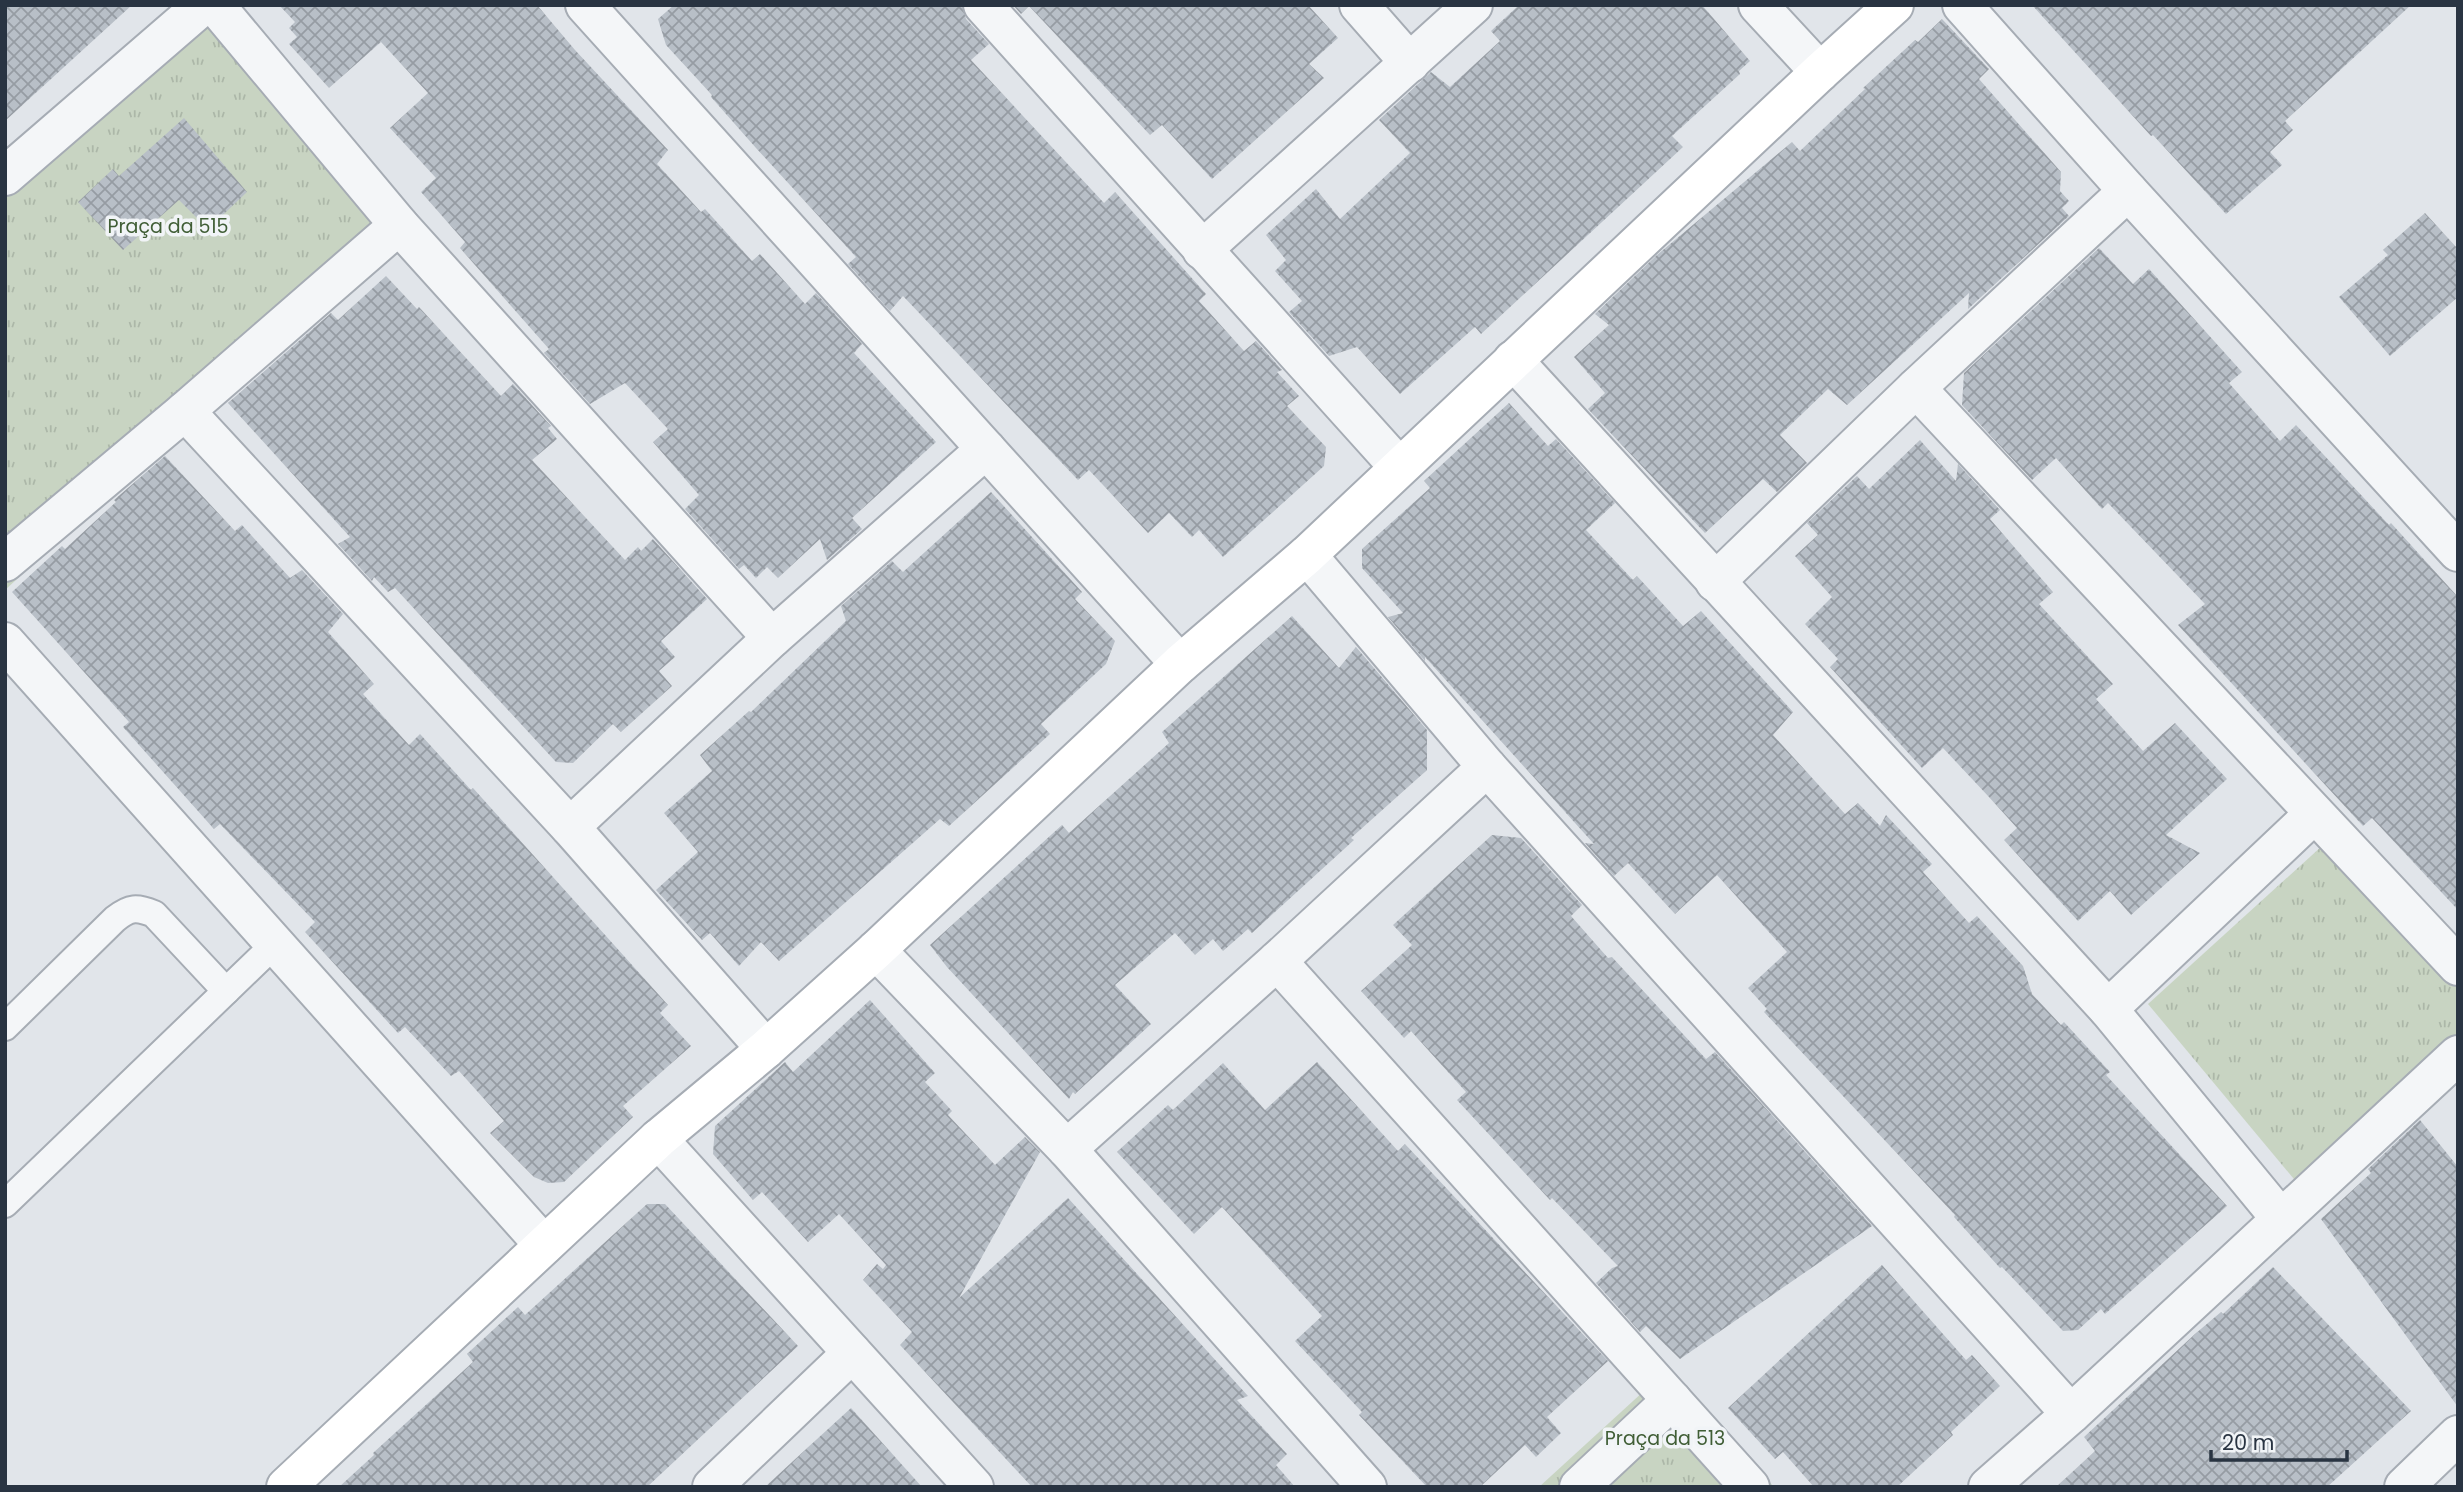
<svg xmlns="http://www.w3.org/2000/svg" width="2463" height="1492" font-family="Poppins,sans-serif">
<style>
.park{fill:url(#park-tufts)}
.building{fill:url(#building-cross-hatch)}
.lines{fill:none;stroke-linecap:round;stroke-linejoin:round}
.lane-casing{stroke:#a6acb4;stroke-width:30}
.street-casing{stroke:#a6acb4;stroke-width:42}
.secondary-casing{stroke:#a6acb4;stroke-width:42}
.lane{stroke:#f4f6f8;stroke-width:26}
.street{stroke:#f4f6f8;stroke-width:38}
.secondary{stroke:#fff;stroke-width:38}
.labels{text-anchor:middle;stroke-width:7;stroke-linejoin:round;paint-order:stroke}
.park-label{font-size:19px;fill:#405e36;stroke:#f1f4f7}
</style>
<defs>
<pattern id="park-tufts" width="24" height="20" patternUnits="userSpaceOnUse" patternTransform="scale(1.75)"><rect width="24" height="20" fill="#c8d4c2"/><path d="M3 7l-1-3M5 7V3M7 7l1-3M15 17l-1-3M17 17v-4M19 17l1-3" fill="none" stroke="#acb7a8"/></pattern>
<pattern id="building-cross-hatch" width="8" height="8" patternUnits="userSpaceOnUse" patternTransform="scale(1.75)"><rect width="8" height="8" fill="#b8bfc7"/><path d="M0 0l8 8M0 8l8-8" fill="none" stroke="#969ca3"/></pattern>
</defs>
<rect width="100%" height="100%" fill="#e1e5ea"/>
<g class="park">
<path d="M221,5L410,222L5,590V155Z"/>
<path d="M2333,836L2458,969V1054L2308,1196L2148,1004Z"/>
<path d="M1668,1369L1774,1487H1539Z"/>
</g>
<g class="building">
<path d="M5,5H132L5,121Z"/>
<path d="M279,5H537L575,50L668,150L657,164L701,212L705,209L752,261L760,254L805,304L816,293L862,344L854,353L936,442L852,518L862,529L827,560L820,539L778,578L767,567L756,578L744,565L739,569L685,509L699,495L653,442L668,429L625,383L590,404L544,353L549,349L460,248L465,242L421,192L436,178L390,128L428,93L381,42L329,88L289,44L297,37L289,28L295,22Z"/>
<path d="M674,5H962L966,19L989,44L971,60L1104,203L1115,192L1206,294L1199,301L1244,351L1256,341L1282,370L1277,372L1299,396L1287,406L1326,447L1324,466L1223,557L1199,530L1192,537L1169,513L1148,533L1089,470L1078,480L903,296L890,311L848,264L856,257L756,148L711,97L712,95L666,45L658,19Z"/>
<path d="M1013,5H1308L1338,38L1309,64L1324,78L1212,179L1162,125L1150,135L1029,6L1021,14Z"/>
<path d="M1519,5H1702L1750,61L1739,71L1740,74L1672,136L1683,147L1481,334L1475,327L1400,394L1357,347L1329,356L1289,312L1302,301L1275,271L1286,260L1266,235L1316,189L1340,219L1410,153L1379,120L1431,72L1450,87L1500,41L1491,31Z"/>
<path d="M2032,5H2411L2285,121L2293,130L2270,152L2282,165L2226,214L2153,135L2151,136Z"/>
<path d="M1942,19L1989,69L1979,79L2061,172L2060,191L2069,201L2062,208L2069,216L1968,309L1969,293L1847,405L1828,389L1780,435L1807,463L1777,492L1763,479L1705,533L1588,409L1605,393L1574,357L1609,325L1595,314L1657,255L1792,142L1800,151L1865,89L1863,88L1915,40L1918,42Z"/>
<path d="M184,118L247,192L208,229L179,200L123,250L78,202L113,169L119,176Z"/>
<path d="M2425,213L2458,249V297L2390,356L2339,297L2388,255L2383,250Z"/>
<path d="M2099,248L2133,284L2149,269L2242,372L2229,383L2280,441L2296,425L2389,525L2391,523L2458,597V910L2372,818L2363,826L2178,625L2205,604L2108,503L2102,509L2056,458L2032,480L1962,405L1964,373Z"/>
<path d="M386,276L417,309L419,307L501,396L513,384L551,426L548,428L557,439L532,460L625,560L638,547L641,551L653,539L707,599L661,641L675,657L659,671L672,686L621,732L613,724L573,763L556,762L395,588L388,592L374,577L372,581L338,544L350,537L228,403L331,313L338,320Z"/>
<path d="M1509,403L1548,446L1556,439L1615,503L1586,530L1633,580L1637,576L1683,626L1701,611L1793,712L1773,735L1845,814L1858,803L1880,826L1886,815L1932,864L1923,872L1969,923L1977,916L2023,966L2032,994L2061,1025L2064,1022L2110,1072L2106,1075L2227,1206L2105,1314L2101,1309L2078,1330L2063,1331L2002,1267L2000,1268L1954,1217L1955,1215L1764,1012L1767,1009L1748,988L1787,952L1717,875L1675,914L1628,863L1614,876L1585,843L1594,844L1425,657V661L1388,617L1403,613L1362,568V549L1430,488L1424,481Z"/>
<path d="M1920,440L1956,481L1958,464L2000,510L1990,519L2053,592L2039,604L2113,684L2096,699L2143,751L2175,723L2227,779L2166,835L2200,853L2131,915L2110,891L2078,921L2004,840L2017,828L1989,797L1943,748L1922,768L1830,667L1838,659L1805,624L1832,597L1795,556L1818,535L1807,523L1857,476L1869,489Z"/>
<path d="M165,456L235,531L242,525L290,578L302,570L343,614L328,632L374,684L363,694L409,745L420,734L471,790L473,788L668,1005L660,1013L691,1046L623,1106L633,1117L564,1182L548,1183L534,1177L490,1133L504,1121L459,1071L451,1076L405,1027L398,1033L351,982L305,932L315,922L220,824L214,829L123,727L129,722L12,592L62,546L65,549L116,502L114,500Z"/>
<path d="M991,492L1082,592L1075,599L1115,641L1106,664L1041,724L1050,734L949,826L940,819L779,961L761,942L739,966L710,933L702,940L656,890L698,852L664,813L712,771L700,755L749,711L751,712L846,621L841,606L892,561L903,572Z"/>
<path d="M1292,616L1339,668L1356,647L1427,730V770L1351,838L1354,840L1252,933L1248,929L1223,951L1213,939L1195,955L1175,933L1115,985L1151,1024L1075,1094L1073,1092L1069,1099L947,967L930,945L1062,825L1069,833L1169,743L1162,732Z"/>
<path d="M1492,835L1521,838L1582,905L1571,916L1608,958L1612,957L1706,1059L1715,1052L1872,1226L1680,1359L1646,1326L1640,1332L1596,1283L1612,1268L1618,1266L1552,1198L1550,1200L1457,1100L1466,1092L1411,1031L1404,1038L1361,991L1412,945L1393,925Z"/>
<path d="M870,1000L935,1073L925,1082L952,1111L948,1115L995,1165L1025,1137L1040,1152L959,1298L1068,1198L1248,1396L1237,1400L1287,1454L1276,1465L1295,1487H1032L900,1345L912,1332L863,1280L877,1264L883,1269L886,1265L839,1214L808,1242L762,1192L753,1200L713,1154L715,1126L785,1062L793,1072Z"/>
<path d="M1317,1062L1398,1151L1405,1144L1608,1361L1547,1417L1561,1433L1536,1457L1525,1445L1480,1487H1427L1359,1415L1362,1412L1295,1341L1322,1316L1222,1207L1194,1234L1117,1152L1168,1105L1173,1110L1223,1063L1265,1110Z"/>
<path d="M2420,1120L2458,1167V1407L2321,1219L2371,1173L2368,1169Z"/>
<path d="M647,1204H665L798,1346L647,1487H339L374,1455L373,1453L473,1362L467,1354L518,1307L525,1315Z"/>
<path d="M1882,1265L1966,1360L1972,1355L2000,1386L1951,1432L1953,1435L1897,1487H1814L1783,1452L1775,1459L1728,1408Z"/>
<path d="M2273,1267L2411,1411L2327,1487H2056L2095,1451L2084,1437L2195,1334L2221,1312L2223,1314Z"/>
<path d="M851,1408L922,1487H765L804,1451Z"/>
</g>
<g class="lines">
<defs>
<g id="lane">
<path d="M5,1027L115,919C130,907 137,907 154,914L226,991"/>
<path d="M5,1204L275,944"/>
</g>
<g id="street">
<path d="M215,5L399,225L772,638"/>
<path d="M585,5L1180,664"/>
<path d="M983,5L1399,467"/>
<path d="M1359,5L1410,63"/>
<path d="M1758,5L1820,72"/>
<path d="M1962,5L2128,191L2458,552"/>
<path d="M5,176L203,5"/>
<path d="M1202,250L1473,5"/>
<path d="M1513,360L2108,1009L2281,1219"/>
<path d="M1916,388L2458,966"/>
<path d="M185,411L570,827L766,1049"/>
<path d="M1307,555L1487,767L2071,1414"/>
<path d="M5,562L185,411L399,225"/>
<path d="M1715,582L1916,388L2128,191"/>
<path d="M5,642L544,1245"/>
<path d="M570,827L772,638L986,449"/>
<path d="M876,950L1067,1149L1367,1487"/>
<path d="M1277,961L1750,1487"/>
<path d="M2108,1009L2314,814"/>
<path d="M658,1139L974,1487"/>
<path d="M1067,1149L1277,961L1487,767"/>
<path d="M712,1487L852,1353"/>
<path d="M1579,1487L1672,1400"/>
<path d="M1988,1487L2071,1414L2458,1055"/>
<path d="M2404,1487L2458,1435"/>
</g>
<path id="secondary" d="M286,1487L658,1139L766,1049L876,950L1180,664L1307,555L1820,72L1894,5"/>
</defs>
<use href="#lane" class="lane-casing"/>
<use href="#street" class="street-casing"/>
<use href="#secondary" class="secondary-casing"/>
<use href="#lane" class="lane"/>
<use href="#street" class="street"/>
<use href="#secondary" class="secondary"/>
</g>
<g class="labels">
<g class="park-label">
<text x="168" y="233">Praça da 515</text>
<text x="1665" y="1445">Praça da 513</text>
</g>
</g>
<rect width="2463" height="1492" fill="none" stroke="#293442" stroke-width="14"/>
<path d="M2211 1450v10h136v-10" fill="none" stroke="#293442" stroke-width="3.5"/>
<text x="2222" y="1450" font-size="21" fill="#293442" stroke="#f1f4f7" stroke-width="5" paint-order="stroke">20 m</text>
</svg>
